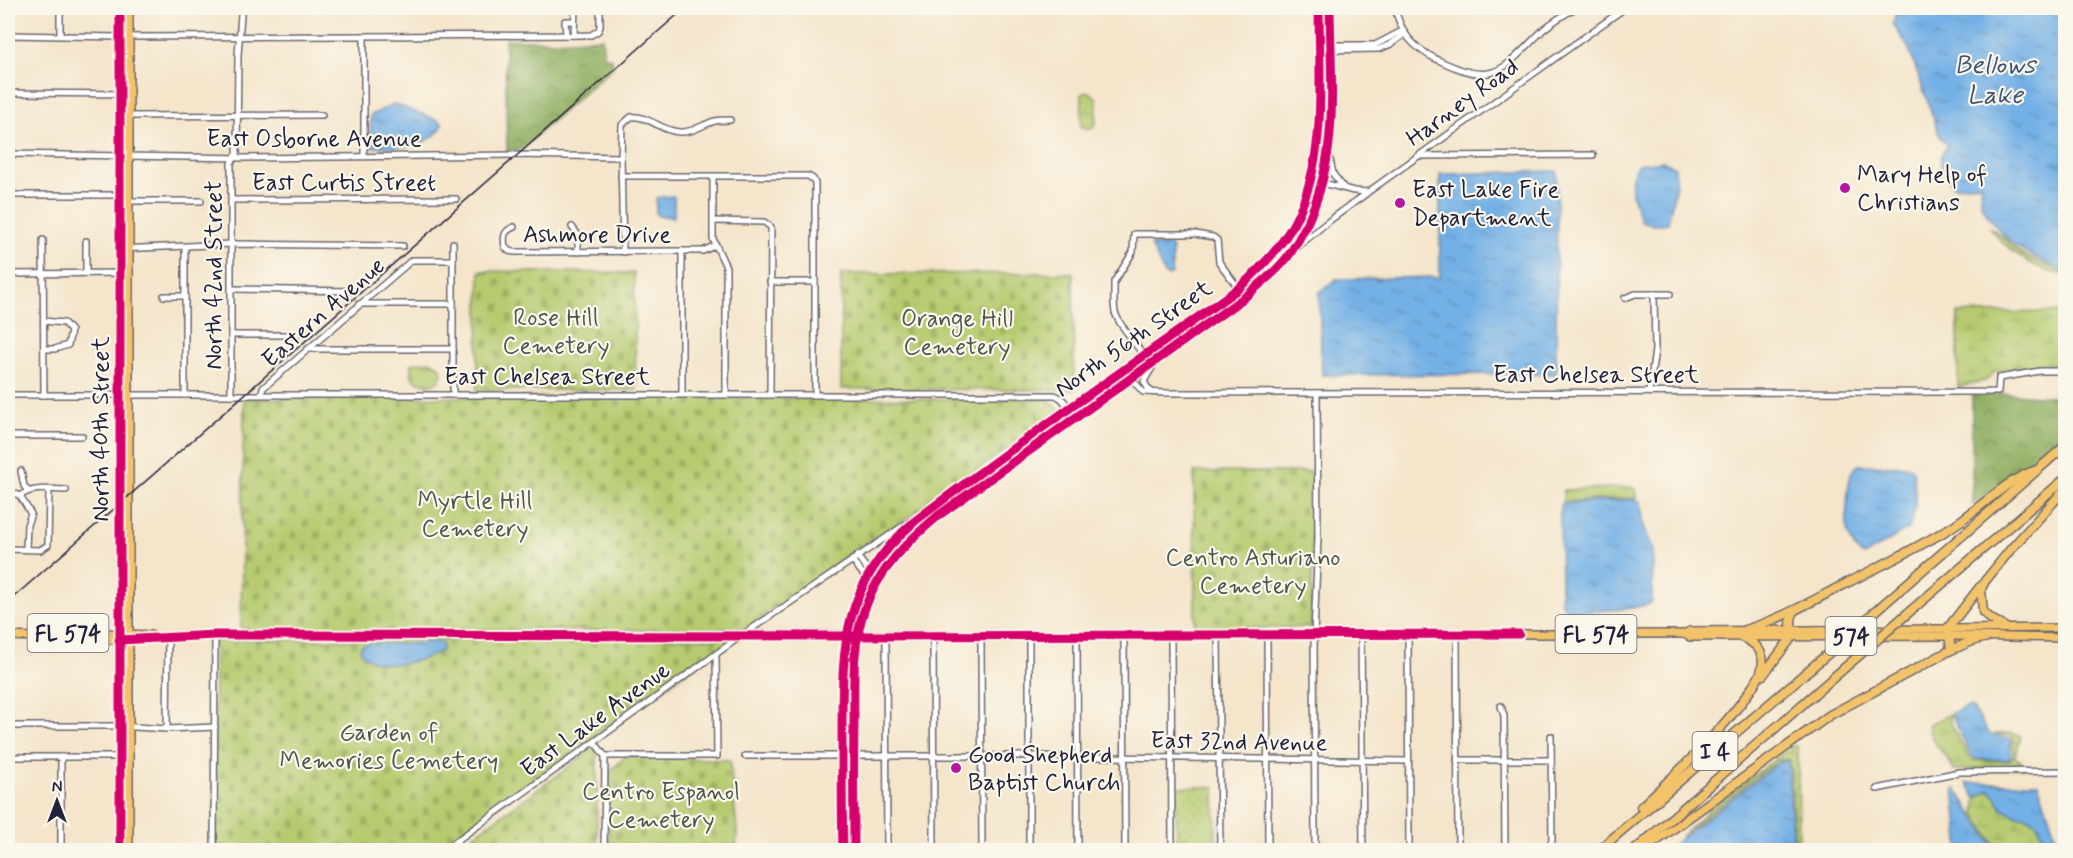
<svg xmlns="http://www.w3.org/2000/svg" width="2073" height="858" font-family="Mynerve,sans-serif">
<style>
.forest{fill:url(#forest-crowns);stroke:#59684e;stroke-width:1.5}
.wetland{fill:url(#wetland-marsh);stroke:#6c7655;stroke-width:1.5}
.cemetery{fill:url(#cemetery-stones);stroke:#6c7655;stroke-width:1.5}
.park{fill:url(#park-dots);stroke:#6c7655;stroke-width:1.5}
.water{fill:url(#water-ripples);stroke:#4a6990;stroke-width:1.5}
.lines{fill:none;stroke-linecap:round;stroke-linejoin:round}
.minor-casing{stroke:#6c666d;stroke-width:8}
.major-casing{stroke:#6c666d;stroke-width:10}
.highway-casing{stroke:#6c666d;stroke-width:11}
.minor{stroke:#fff;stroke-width:5}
.major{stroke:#f2c36a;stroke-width:7}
.highway{stroke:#f2c36a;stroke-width:8}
.rail{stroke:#22223b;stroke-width:1.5}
.highway-bridge-casing{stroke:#6c666d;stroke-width:11;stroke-linecap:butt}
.highway-bridge{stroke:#f2c36a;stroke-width:8}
.cycleway-casing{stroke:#fbf7ec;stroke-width:13}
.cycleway{stroke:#d6006c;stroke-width:9}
.poi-dot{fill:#b5179e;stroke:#fbf7ec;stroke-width:2}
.labels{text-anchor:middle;stroke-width:4.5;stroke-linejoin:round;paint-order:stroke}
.shield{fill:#fbf7ec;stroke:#636270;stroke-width:1.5}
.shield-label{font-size:22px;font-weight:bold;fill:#22223b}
.street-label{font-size:24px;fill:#22223b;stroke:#fbf7ec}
.poi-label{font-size:24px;fill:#22223b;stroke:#fbf7ec;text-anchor:start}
.park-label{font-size:24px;fill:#4e554b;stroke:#fbf7ec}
.water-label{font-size:26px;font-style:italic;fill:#3e5476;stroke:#fbf7ec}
</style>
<defs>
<pattern id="forest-crowns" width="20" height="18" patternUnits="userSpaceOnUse" patternTransform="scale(1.5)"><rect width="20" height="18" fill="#90af62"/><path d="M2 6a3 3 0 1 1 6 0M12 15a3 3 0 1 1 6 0" fill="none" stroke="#758e52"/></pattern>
<pattern id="wetland-marsh" width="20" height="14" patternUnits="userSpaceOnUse" patternTransform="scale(1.5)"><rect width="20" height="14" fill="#b6cb6f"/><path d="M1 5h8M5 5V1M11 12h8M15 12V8" fill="none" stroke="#9cae61"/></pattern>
<pattern id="cemetery-stones" width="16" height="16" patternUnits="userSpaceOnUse" patternTransform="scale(1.5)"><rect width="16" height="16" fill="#b6cb6f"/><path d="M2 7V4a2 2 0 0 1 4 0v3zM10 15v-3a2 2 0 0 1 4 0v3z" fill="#9cae61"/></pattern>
<pattern id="park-dots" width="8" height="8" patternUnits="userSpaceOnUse" patternTransform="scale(1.5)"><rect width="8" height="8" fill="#b6cb6f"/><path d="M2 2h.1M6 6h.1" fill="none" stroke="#9cae61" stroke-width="1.8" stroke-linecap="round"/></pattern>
<pattern id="water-ripples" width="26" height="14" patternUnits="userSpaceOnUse" patternTransform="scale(1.5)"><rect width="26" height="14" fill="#73b0e5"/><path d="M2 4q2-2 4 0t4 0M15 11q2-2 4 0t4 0" fill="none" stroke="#5e8fbb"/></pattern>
</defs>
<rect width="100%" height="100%" fill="#fbf7ec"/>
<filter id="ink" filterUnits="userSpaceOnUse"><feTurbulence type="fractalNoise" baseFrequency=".0167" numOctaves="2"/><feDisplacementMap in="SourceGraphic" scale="12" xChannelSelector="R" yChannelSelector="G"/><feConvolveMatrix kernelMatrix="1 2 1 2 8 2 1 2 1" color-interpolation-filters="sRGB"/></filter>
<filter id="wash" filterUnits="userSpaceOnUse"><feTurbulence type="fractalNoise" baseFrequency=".008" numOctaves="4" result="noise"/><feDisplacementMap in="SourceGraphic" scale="24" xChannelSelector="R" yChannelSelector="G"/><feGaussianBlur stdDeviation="1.35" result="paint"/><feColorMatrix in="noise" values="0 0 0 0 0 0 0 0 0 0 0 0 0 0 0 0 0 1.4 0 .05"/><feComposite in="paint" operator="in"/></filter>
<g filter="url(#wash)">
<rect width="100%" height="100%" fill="#f4e5cb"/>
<g class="forest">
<path d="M602,38L604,56L612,59L613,67L521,149L507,152L505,39L556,41Z"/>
<path d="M1999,393L2055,397L2065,401V432L1972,505V395H1997Z"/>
</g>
<g class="wetland">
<path d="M1086,92H1090L1097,99L1096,121L1092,129L1081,127L1082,95Z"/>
<path d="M1990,228C2002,233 2010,246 2021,253C2035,262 2052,266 2065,275C2039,273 2005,249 1990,228Z"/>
<path d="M2065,312V364H2036L1994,372L1987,380L1958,388V313Z"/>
<path d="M429,361L441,367L442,375L438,382L428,385L414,380L411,373V364Z"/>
<path d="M1635,487L1636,498L1563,502V490Z"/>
<path d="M1950,714V722L1969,757L1973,760L2009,761L2013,756V738L2009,735L1995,734L2011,733L2021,736C2020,745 2015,751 2015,758L2020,760L2025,768L1954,770C1947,754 1930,743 1928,725Z"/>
<path d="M1792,746L1798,747L1799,850H1795L1790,760L1788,759L1777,761L1681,836L1716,804Z"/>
<path d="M1989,790L1996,797L2002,808L2016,816H2026L2036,822L2043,836L2057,850H1998L1975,814L1977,797Z"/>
</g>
<g class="cemetery">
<path d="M480,271L634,273L636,390H477Z"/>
<path d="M1073,273L1074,390L841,389V274Z"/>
<path d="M476,397L1048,399L1060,411L926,506L838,562L744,630L241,631L244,399Z"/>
<path d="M1194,472H1312V627L1195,629Z"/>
<path d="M727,638L730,641L438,848L432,850H214L215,640Z"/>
<path d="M595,746L597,753V850H453L562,772Z"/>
<path d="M626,756L730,760L737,831L736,850H609L608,773Z"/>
</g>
<path class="park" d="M1176,787H1215L1216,850H1177Z"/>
<g class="water">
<path d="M1901,8H2065V272C2024,252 2007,247 1982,206C1978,199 1983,191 1980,184L1953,186C1944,174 1934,158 1948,146L1940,137L1909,49L1893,24L1896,13Z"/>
<path d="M394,104L440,121L443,125C427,152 397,146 370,147L371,115Z"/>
<path d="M1662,161L1675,167L1676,184L1668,223L1654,225L1641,221C1634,203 1625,181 1638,164Z"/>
<path d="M1557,171L1556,374L1322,375L1319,293L1336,279L1440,277V174Z"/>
<path d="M673,196L674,197V217L658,216L656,213V198Z"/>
<path d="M1151,245H1170L1172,250V274L1169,276L1164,274Z"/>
<path d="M1859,465L1908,466L1913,470C1915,487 1918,512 1909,528L1864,556C1856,552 1851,542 1848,533C1845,524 1848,486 1850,476C1852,470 1854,468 1859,465Z"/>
<path d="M1634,499L1641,502L1644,526L1653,550L1652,602C1639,610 1583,613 1568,609C1563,608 1564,607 1561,603L1560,504Z"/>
<path d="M438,642L442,643V650C425,663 371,673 360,650L362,645L372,643L402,644Z"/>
<path d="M1969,706L1973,708L1989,734L2011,739L2010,758L2008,760L1976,759L1971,756L1952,715V713Z"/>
<path d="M1788,760L1793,850H1666L1778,763Z"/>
<path d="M1967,783H2038L2057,840L2060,845L2065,847V850H2057L2043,836L2036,822L2026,816H2016L2002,808L1996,797L1989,790L1976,799Z"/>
<path d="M1954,789H1956L1996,850H1960Z"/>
</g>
</g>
<g filter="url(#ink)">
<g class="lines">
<defs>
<g id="minor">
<path d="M1395,8C1401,33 1412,47 1436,59C1494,87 1500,73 1542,31C1551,22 1565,15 1575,8"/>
<path d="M8,35L119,37L591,35L598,31L600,27V8"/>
<path d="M60,35V8"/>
<path d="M566,35L565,21H574"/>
<path d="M574,35L575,8"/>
<path d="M1319,45H1375L1402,31"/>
<path d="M1319,50L1379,49L1391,44L1405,34"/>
<path d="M8,93L129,94"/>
<path d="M128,116L322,115"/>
<path d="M8,154L243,158L516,155L621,157"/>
<path d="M1329,154L1333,174L1344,188"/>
<path d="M364,156V36"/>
<path d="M1419,156L1593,155"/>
<path d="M621,176H808L813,179L815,183V394"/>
<path d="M713,176V239L726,267V394"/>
<path d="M1311,180L1354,191L1368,192L1625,8"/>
<path d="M8,195H119"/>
<path d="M232,200L456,199"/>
<path d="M129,201H201"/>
<path d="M713,221L764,222L771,227L770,394"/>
<path d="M514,227C504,231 503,236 505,247L509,251L514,252L682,251H703L716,245"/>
<path d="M572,227L578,235V252"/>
<path d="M43,240L44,395"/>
<path d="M453,243V395"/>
<path d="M119,249L232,244L403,246"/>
<path d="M1294,250L1325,224L1367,193"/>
<path d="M682,251V394"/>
<path d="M623,252L621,157L622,125L631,117C649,115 662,132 680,132C693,133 703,124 715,121C720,120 725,120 730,120"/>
<path d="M86,273V241"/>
<path d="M8,274L128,273"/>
<path d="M770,282H815"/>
<path d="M232,289L352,291"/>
<path d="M164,296H185"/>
<path d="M1625,298L1635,294H1670"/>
<path d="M359,304H453"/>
<path d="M44,321L64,323L71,331L68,345L55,349H45"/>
<path d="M231,335H297"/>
<path d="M308,349H453"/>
<path d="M1144,356L1120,323L1115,313L1114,304V282L1133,252L1134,234H1195L1213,237L1217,240L1219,262L1245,297"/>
<path d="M1124,370L1143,392L1166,393L1998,392L1999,378L2040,371H2066"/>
<path d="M1152,392L1148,389L1144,381L1155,363"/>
<path d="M1649,392L1655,350L1654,294"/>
<path d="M261,394L263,388L412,260H453"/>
<path d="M8,395H1055L1061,398L1077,416"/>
<path d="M185,395V247"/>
<path d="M231,395V163L237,154L238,55L241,14"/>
<path d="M8,436H82"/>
<path d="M21,471L24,486L28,491"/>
<path d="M8,490L20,496L31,514L27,525L26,549"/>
<path d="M20,496C33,486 51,490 66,490"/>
<path d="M8,549L40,550L48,545L49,490"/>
<path d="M857,556L871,574"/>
<path d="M852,560L867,579L877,583"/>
<path d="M1457,634L1458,850"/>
<path d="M933,635L934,850"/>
<path d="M981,635L982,850"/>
<path d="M1029,635V850"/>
<path d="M1077,635L1078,850"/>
<path d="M1124,635L1125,850"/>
<path d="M1171,635L1172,850"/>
<path d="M1218,635L1220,850"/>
<path d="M1267,635L1268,850"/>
<path d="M1361,635L1363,850"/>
<path d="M1408,635L1409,850"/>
<path d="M886,636L887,850"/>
<path d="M1501,706L1504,716L1505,850"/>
<path d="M8,726H119L167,729L215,727"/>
<path d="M167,729L168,637"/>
<path d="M595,743L605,756L604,850"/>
<path d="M605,756H717L716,654"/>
<path d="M745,756H1029L1408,761"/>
<path d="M8,757H129"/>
<path d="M61,757V850"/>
<path d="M1457,760H1551"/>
<path d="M1877,789L1959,772L2066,771"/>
<path d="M1548,848L1552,841L1551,736"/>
<path d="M214,850L215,635"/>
<path d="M444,850L741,636L919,515"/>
<path d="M1315,850L1314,635L1318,538L1317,393"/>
</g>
<g id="major">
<path d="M120,8V850"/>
<path d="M129,8V850"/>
<path d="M39,634L80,632L151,635"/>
<path d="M1684,634L1690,637L1950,636L2066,638"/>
<path d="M8,636L119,640L215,635L1684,634L1690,631L2066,628"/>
<path d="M843,850C842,811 842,771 842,732C842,642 843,584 915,521C1021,440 1131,366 1239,288C1260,269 1282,247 1295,221C1328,156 1319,79 1319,8"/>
<path d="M854,850C854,809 853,768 854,726C854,686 851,646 865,608C879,569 908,541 939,515L1245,297C1261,283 1280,269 1291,252C1342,175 1331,94 1330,8"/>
</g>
<g id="highway">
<path d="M1908,613L2066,478"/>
<path d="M1870,616L2066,445"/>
<path d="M2006,628L1991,619L1983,612L1981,589L1985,581L2011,549L2066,488"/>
<path d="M1745,630C1781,619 1812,601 1845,584C1880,566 1916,549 1950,528C1978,511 2006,479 2037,470"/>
<path d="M1951,650L1948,628L1980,587"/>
<path d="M1763,675L1792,637C1793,627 1788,621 1794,612"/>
<path d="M1641,807C1679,771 1719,735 1749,692C1754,685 1761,677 1762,668C1766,652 1754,642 1741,637"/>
<path d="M1599,850L1830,652"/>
<path d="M1635,850L1864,651"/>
<path d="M1644,850L1830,715L1951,650L1975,640L1988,637"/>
</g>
</defs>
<use href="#minor" class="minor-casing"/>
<use href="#major" class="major-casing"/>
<use href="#highway" class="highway-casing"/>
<use href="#minor" class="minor"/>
<use href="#major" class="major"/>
<use href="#highway" class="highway"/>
<path class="rail" d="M8,602L685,8"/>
<defs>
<g id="highway-bridge">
<path d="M1864,651L1908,613"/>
<path d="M1830,652L1870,616"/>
</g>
</defs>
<use href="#highway-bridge" class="highway-bridge-casing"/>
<use href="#highway-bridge" class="highway-bridge"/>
<defs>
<g id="cycleway">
<path d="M120,8V850"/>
<path d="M119,640L215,635L846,636L1519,634"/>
<path d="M843,850C842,811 842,771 842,732C842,642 843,584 915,521C1021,440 1131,366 1239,288C1260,269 1282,247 1295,221C1328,156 1319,79 1319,8"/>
<path d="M854,850C854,809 853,768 854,726C854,686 851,646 865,608C879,569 908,541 939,515L1245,297C1261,283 1280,269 1291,252C1342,175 1331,94 1330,8"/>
</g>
</defs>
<use href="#cycleway" class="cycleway-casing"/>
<use href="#cycleway" class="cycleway"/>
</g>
</g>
<g class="poi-dot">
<circle cx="1845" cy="188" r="6"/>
<circle cx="1400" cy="203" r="6"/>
<circle cx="956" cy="768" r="6"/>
</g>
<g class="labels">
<g class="shield">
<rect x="27.5" y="614" width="81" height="38" rx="4.5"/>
<rect x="1555.5" y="615" width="81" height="38" rx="4.5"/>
<rect x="1825.5" y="617" width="51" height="38" rx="4.5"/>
<rect x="1692.5" y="732" width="45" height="38" rx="4.5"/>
</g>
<g class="shield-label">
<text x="68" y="641">FL 574</text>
<text x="1596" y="642">FL 574</text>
<text x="1851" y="644">574</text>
<text x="1715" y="759">I 4</text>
</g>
<g class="street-label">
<text transform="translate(1462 102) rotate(-36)" y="8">Harney Road</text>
<text x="314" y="146">East Osborne Avenue</text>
<text x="344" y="190">East Curtis Street</text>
<text x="597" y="242">Ashmore Drive</text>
<text transform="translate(213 275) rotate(-90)" y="8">North 42nd Street</text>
<text transform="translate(323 312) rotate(-41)" y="8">Eastern Avenue</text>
<text transform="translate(1133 338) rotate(-35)" y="8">North 56th Street</text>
<text x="1596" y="382">East Chelsea Street</text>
<text x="547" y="384">East Chelsea Street</text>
<text transform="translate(100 429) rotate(-90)" y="8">North 40th Street</text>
<text transform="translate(595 719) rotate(-36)" y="8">East Lake Avenue</text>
<text transform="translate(1239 741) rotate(1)" y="8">East 32nd Avenue</text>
</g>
<g class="poi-label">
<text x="1857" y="182">Mary Help of<tspan x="1857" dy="28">Christians</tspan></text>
<text x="1412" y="197">East Lake Fire<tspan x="1412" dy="28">Department</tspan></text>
<text x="968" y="762">Good Shepherd<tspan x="968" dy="28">Baptist Church</tspan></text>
</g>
<g class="park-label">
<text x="556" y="325">Rose Hill<tspan x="556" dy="28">Cemetery</tspan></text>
<text x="957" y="326">Orange Hill<tspan x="957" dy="28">Cemetery</tspan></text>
<text x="475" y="508">Myrtle Hill<tspan x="475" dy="28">Cemetery</tspan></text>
<text x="1253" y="565">Centro Asturiano<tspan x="1253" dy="28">Cemetery</tspan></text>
<text x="389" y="740">Garden of<tspan x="389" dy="28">Memories Cemetery</tspan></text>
<text x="661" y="799">Centro Espanol<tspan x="661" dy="28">Cemetery</tspan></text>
</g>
<g class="water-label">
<text x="1995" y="73">Bellows<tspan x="1995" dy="30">Lake</tspan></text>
</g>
</g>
<rect width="2073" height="858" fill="none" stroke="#fbf7ec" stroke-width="30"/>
<g transform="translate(57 801)" stroke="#fbf7ec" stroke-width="4.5" paint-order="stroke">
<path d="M0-4.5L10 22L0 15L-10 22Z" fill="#22223b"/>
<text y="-9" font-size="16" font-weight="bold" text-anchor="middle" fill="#22223b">N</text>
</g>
</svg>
